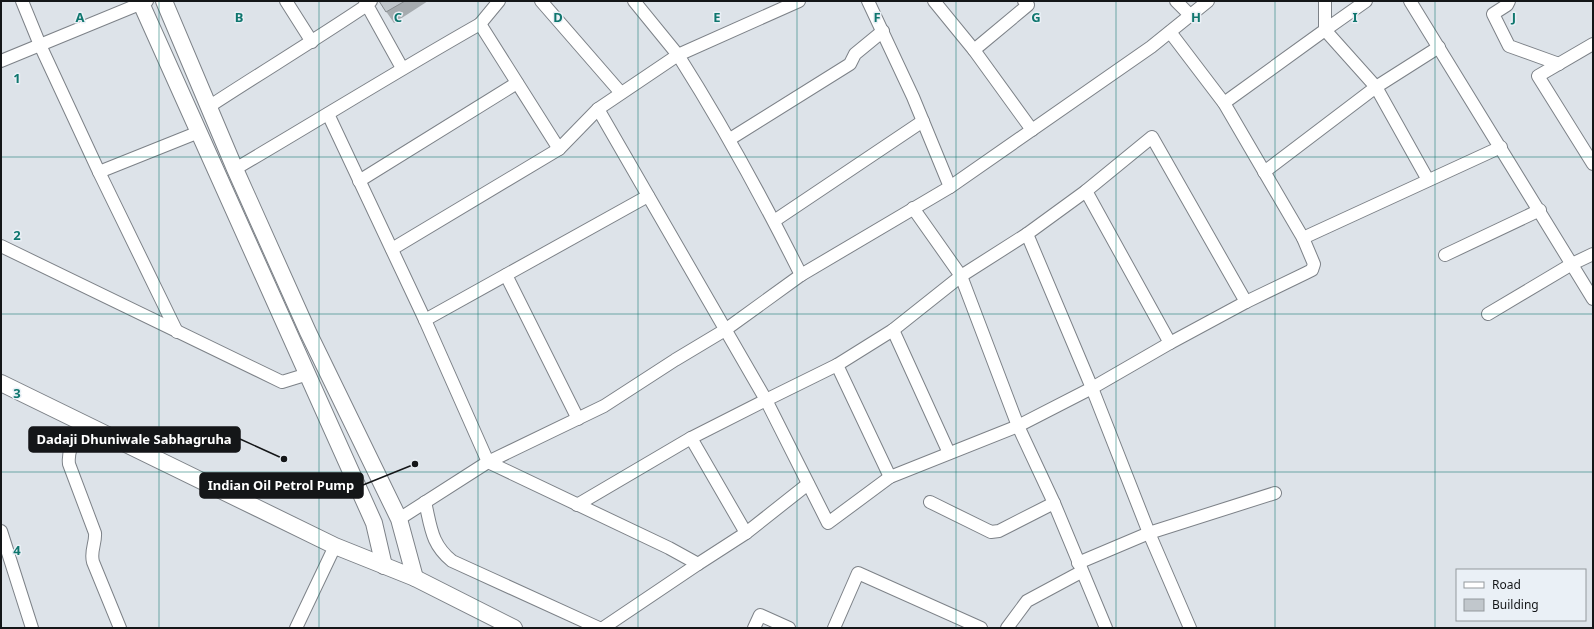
<svg xmlns="http://www.w3.org/2000/svg" width="1594" height="629" font-family="'Noto Sans',sans-serif">
<style>
.lines{fill:none;stroke-linecap:round;stroke-linejoin:round}
.street-casing{stroke:#7d8288;stroke-width:14}
.secondary-casing{stroke:#7d8288;stroke-width:18}
.street{stroke:#fff;stroke-width:12}
.secondary{stroke:#fff;stroke-width:16}
.wall{fill:#a6abaf}
.building{fill:#c1c7cc;stroke:#878b8f}
.grid{fill:none;stroke:#0f766e;stroke-width:1;stroke-opacity:0.55}
.grid-label{font-size:13px;text-anchor:middle;font-weight:bold;fill:#0f766e;stroke:#eaf0f6;stroke-width:3;stroke-linejoin:round;paint-order:stroke}
.leader{fill:none;stroke:#141618;stroke-width:1.5}
.callout-dot{fill:#141618;stroke:#eaf0f6;stroke-width:1.5}
.callout{fill:#141618;stroke:#141618;stroke-width:1.5}
.callout-label{font-size:13px;text-anchor:middle;font-weight:bold;fill:#fff}
</style>
<rect width="100%" height="100%" fill="#dde3e9"/>
<g class="lines">
<defs>
<g id="street">
<path d="M22,1L40,45L99,172L199,132"/>
<path d="M286,1L312,42"/>
<path d="M371,1L367,5L402,68"/>
<path d="M541,1L621,93"/>
<path d="M634,1L678,55L799,1"/>
<path d="M934,1L974,50L1028,5L1024,1"/>
<path d="M1176,1L1190,15"/>
<path d="M1410,1L1593,299"/>
<path d="M1509,1L1507,5L1493,14L1509,46L1559,64"/>
<path d="M480,24L499,1"/>
<path d="M1170,32L1224,103L1303,238L1314,264L1312,270L1306,273L1246,302"/>
<path d="M1593,44L1538,76L1593,164"/>
<path d="M974,50L1032,130"/>
<path d="M1,61L147,1"/>
<path d="M1224,103L1325,30V1"/>
<path d="M210,106C262,72 315,40 367,5L365,1"/>
<path d="M328,114L425,320L488,462L669,548L698,564L746,533L691,438L766,400L598,109"/>
<path d="M730,139L850,64L855,54L883,31"/>
<path d="M235,169C317,121 397,71 480,24L559,149L598,109L678,55C723,126 763,199 801,275L725,330L675,360L604,406L488,462L399,519"/>
<path d="M99,172L177,332"/>
<path d="M1264,172L1376,87L1325,30L1366,1"/>
<path d="M1428,180L1376,87L1439,47"/>
<path d="M359,181L517,83"/>
<path d="M950,187L1151,47L1208,1"/>
<path d="M913,208L961,276L1018,426L1054,503L1106,628"/>
<path d="M774,221L923,121"/>
<path d="M1303,238L1501,147"/>
<path d="M1,246L282,382L308,374"/>
<path d="M392,249L559,149"/>
<path d="M1445,255L1540,210"/>
<path d="M506,275L578,419"/>
<path d="M801,275L950,187L913,97L868,1"/>
<path d="M1488,314L1572,264L1593,254"/>
<path d="M425,320L648,196"/>
<path d="M893,330L949,453"/>
<path d="M1170,343L1246,302L1152,137L1086,191L1027,234L1092,388L1149,533L1190,628"/>
<path d="M837,365L766,400L828,523L890,477L1018,426L1092,388L1170,343L1086,191"/>
<path d="M83,422C77,435 67,449 69,464L95,533C96,543 90,551 93,562L120,628"/>
<path d="M890,477L837,365L893,330L961,276L1027,234"/>
<path d="M425,502C431,527 431,544 452,561L599,628"/>
<path d="M930,502L991,532L999,531L1054,503"/>
<path d="M577,505L691,438"/>
<path d="M1,531L32,628"/>
<path d="M746,533L808,484"/>
<path d="M1078,563L1149,533L1275,493"/>
<path d="M296,628L335,546"/>
<path d="M603,628L698,564"/>
<path d="M754,628L760,615L789,628"/>
<path d="M834,628L858,573L981,628"/>
<path d="M1007,628L1027,601L1081,572"/>
</g>
<g id="secondary">
<path d="M140,1L374,523L384,566"/>
<path d="M164,1L235,169L308,332L399,519L415,578"/>
<path d="M1,383L335,546L415,578L514,628"/>
</g>
</defs>
<use href="#street" class="street-casing"/>
<use href="#secondary" class="secondary-casing"/>
<use href="#street" class="street"/>
<use href="#secondary" class="secondary"/>
</g>
<path class="wall" d="M379,1H428L394,23Z"/>
<path class="building" d="M379,1H405L386,12Z"/>
<path class="grid" d="M159,1V628M319,1V628M478,1V628M638,1V628M797,1V628M956,1V628M1116,1V628M1275,1V628M1435,1V628M1,157H1593M1,314H1593M1,472H1593"/>
<g class="grid-label">
<text x="80" y="22">A</text>
<text x="239" y="22">B</text>
<text x="398" y="22">C</text>
<text x="558" y="22">D</text>
<text x="717" y="22">E</text>
<text x="877" y="22">F</text>
<text x="1036" y="22">G</text>
<text x="1196" y="22">H</text>
<text x="1355" y="22">I</text>
<text x="1514" y="22">J</text>
<text x="17" y="83">1</text>
<text x="17" y="240">2</text>
<text x="17" y="398">3</text>
<text x="17" y="555">4</text>
</g>
<path class="leader" d="M284 459L240 439M415 464L363 485"/>
<g class="callout-dot">
<circle cx="284" cy="459" r="4"/>
<circle cx="415" cy="464" r="4"/>
</g>
<g class="callout">
<rect x="29" y="427" width="211" height="25" rx="4"/>
<rect x="200" y="473" width="163" height="25" rx="4"/>
</g>
<g class="callout-label">
<text x="134" y="444">Dadaji Dhuniwale Sabhagruha</text>
<text x="281" y="490">Indian Oil Petrol Pump</text>
</g>
<rect width="1594" height="629" fill="none" stroke="#141618" stroke-width="4"/>
<rect x="1456" y="569" width="130" height="52" fill="#eaf0f6" stroke="#94999d"/>
<rect x="1464" y="582" width="20" height="6" fill="#ffffff" stroke="#94999d"/>
<text x="1492" y="589" font-size="12" fill="#141618">Road</text>
<rect x="1464" y="599" width="20" height="12" fill="#c1c7cc" stroke="#94999d"/>
<text x="1492" y="609" font-size="12" fill="#141618">Building</text>
</svg>
